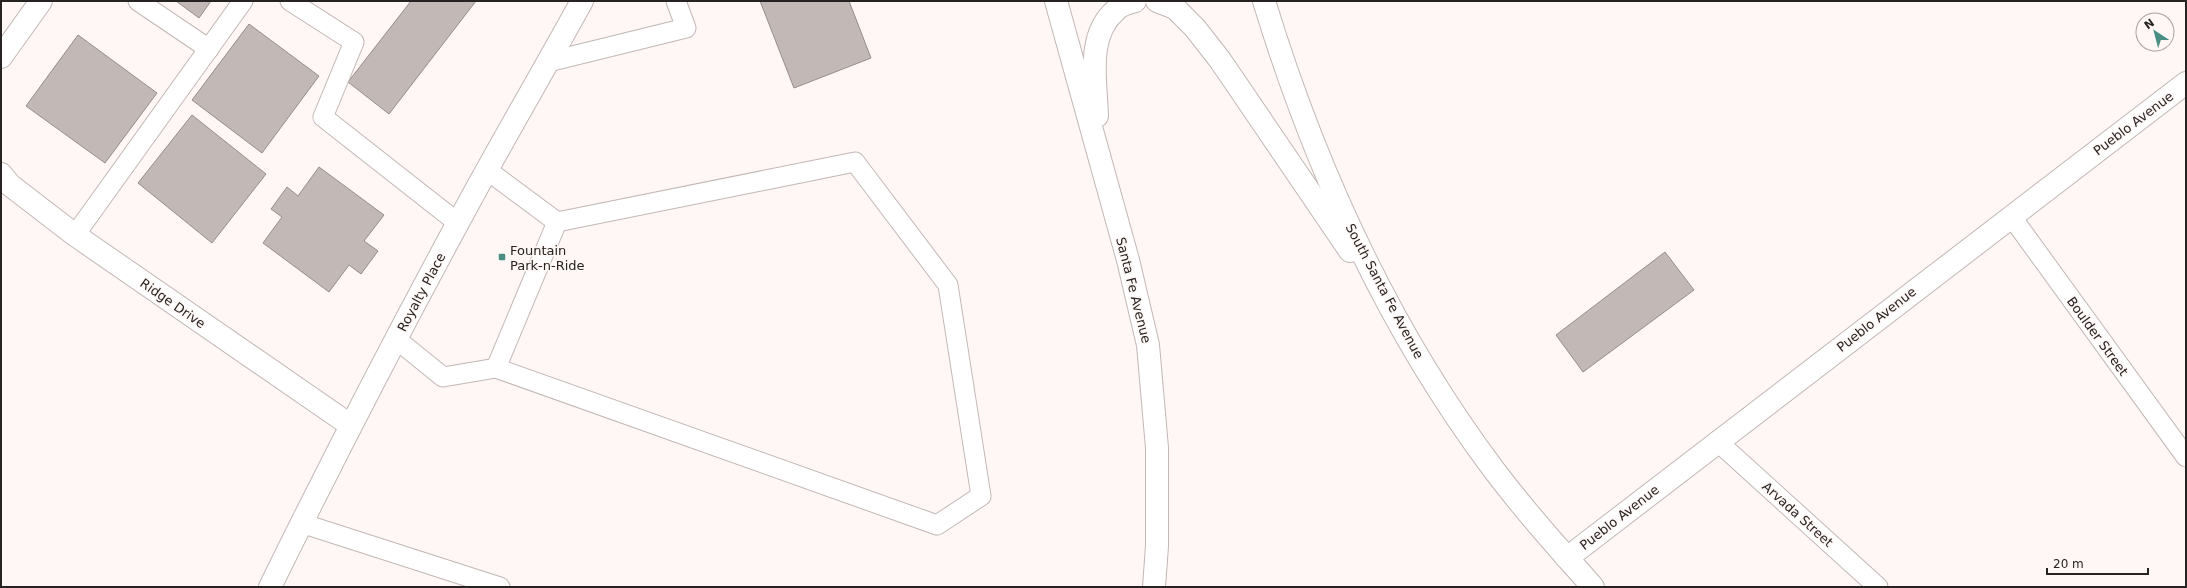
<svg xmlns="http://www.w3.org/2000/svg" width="2187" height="588" font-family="'DejaVu Sans',sans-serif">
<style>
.building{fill:#c2b8b5;stroke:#978c8a}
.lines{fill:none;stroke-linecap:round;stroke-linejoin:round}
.lane-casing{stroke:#c2b7b5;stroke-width:21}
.street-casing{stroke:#c2b7b5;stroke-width:24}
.secondary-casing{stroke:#c2b7b5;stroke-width:24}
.lane{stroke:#fff;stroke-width:19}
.street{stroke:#fff;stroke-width:22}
.secondary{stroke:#fff;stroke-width:22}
.poi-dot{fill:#498e83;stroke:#fef7f5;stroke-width:1.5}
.labels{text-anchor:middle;stroke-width:3;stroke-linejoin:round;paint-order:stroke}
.street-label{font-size:13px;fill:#272322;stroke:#fef7f5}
.poi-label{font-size:13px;fill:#272322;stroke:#fef7f5;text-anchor:start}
</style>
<rect width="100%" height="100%" fill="#fef7f5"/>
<g class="building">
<path d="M176,1H211L199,18Z"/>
<path d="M411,1H476L389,114L348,82Z"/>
<path d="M760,1H849L871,58L794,88Z"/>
<path d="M249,24L319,76L262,153L192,100Z"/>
<path d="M78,35L157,93L105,163L26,106Z"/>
<path d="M192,115L266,174L212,243L138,183Z"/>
<path d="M319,167L384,215L364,241L378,251L361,274L349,265L329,292L263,243L282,217L271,209L287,187L298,196Z"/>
<path d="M1665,252L1694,290L1583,372L1556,335Z"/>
</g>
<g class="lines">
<defs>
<g id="lane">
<path d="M138,1L209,49"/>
<path d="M290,1L354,42L323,117L458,223"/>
<path d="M548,62L686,28L676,1"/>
<path d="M2011,216L2186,457"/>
<path d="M75,235L243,1"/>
<path d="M396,339L443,377L496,368L937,525L981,496L948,285L855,162L557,222L487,170"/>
<path d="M496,368L557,222"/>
<path d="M1717,441L1878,587"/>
<path d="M301,523L500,587"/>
</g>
<g id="street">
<path d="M1,57L41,1"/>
<path d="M1,174L10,185L75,235L350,425"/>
<path d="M1567,558L2186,83"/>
<path d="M270,587C333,459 398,333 466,208C504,138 544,70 582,1"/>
</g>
<g id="secondary">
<path d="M1056,1L1128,260L1148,345L1157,448V546L1154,587"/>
<path d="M1157,1L1175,8L1195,28L1220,60L1350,251"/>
<path d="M1264,1C1315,168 1389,330 1494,470C1525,511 1559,549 1593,587"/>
<path d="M1097,116C1096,81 1086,35 1116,10C1120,5 1129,3 1135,1"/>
</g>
</defs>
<use href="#lane" class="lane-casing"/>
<use href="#street" class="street-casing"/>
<use href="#secondary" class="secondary-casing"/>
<use href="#lane" class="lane"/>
<use href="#street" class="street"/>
<use href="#secondary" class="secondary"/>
</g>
<rect class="poi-dot" x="498" y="253" width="8" height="8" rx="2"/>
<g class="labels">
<g class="street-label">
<text transform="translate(2133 123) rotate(-37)" y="5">Pueblo Avenue</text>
<text transform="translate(1134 290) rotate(76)" y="5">Santa Fe Avenue</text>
<text transform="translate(1385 291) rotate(62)" y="5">South Santa Fe Avenue</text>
<text transform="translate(421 292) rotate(-62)" y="5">Royalty Place</text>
<text transform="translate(173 303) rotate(35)" y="5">Ridge Drive</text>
<text transform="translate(1876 319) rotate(-38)" y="5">Pueblo Avenue</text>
<text transform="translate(2098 336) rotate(54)" y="5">Boulder Street</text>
<text transform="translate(1798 514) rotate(42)" y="5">Arvada Street</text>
<text transform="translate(1619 517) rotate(-38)" y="5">Pueblo Avenue</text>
</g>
<g class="poi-label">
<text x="510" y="255">Fountain<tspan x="510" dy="15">Park-n-Ride</tspan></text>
</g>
</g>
<rect width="2187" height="588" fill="none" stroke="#272322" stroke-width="4"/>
<g transform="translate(2155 32) rotate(324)"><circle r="19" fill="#fef7f5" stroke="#a8a2a1"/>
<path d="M0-3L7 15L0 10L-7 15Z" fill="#498e83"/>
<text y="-6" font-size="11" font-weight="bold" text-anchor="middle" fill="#272322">N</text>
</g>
<path d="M2047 568v6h101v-6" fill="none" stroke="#272322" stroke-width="2"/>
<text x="2053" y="568" font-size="12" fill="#272322" stroke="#fef7f5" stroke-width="3" paint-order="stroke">20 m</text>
</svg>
